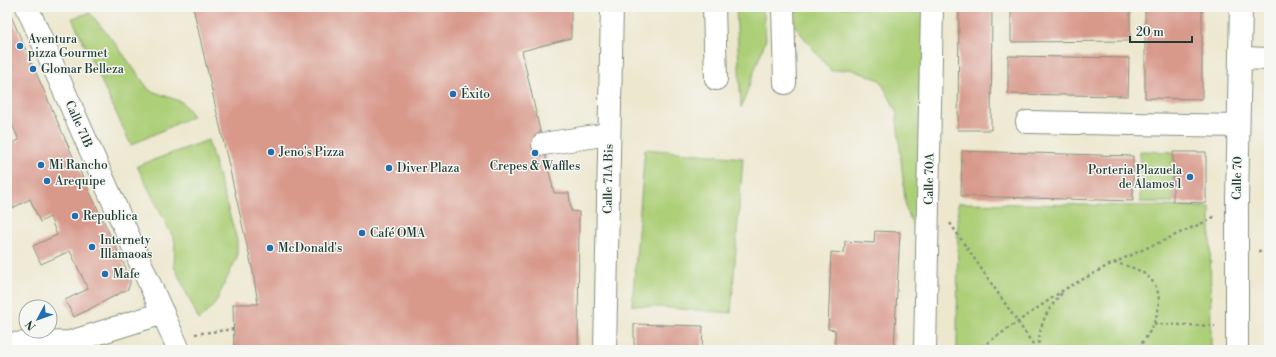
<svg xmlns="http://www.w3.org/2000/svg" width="1276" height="357" font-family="'Libre Bodoni',serif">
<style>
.green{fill:#adcf78;stroke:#668656}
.building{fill:#d8998b}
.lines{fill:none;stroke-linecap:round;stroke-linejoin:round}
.minor-casing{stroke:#869281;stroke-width:24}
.path{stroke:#869281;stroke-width:2.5;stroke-dasharray:3 3;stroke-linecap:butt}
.minor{stroke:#fff;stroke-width:22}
.poi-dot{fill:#1f6fb2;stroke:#f6f6f2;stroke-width:1.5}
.labels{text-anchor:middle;stroke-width:3;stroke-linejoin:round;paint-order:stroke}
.poi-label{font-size:12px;fill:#1f3d34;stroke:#f6f6f2;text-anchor:start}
.street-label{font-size:12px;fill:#1f3d34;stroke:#f6f6f2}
</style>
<rect width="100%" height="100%" fill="#f6f6f2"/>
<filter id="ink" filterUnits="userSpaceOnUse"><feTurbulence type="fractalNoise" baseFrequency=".025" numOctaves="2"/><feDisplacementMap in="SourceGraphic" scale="8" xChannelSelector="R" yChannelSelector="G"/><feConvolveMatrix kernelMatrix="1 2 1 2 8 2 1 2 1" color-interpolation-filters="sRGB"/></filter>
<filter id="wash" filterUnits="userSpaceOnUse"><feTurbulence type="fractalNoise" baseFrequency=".012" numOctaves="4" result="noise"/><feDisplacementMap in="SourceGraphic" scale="16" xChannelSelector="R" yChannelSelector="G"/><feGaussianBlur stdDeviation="0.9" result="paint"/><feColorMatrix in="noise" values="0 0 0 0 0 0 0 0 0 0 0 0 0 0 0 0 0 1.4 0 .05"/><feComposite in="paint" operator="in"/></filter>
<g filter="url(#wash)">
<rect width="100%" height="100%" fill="#ede7ce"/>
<g class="green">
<path d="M736,7H763L766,39L741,108Z"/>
<path d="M789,7H927L920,242L906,209L896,110L880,80L850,69L831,71L789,19Z"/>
<path d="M90,13L115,43L149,90L182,102L193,116L131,145L72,18Z"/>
<path d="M208,140L237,240V257L215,304L199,320L174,266L175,241L137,166Z"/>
<path d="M645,149L743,158L731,313L632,305Z"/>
<path d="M1140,151L1173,152V202H1140Z"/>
<path d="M958,203L1210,207L1211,350H957Z"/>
</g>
<g id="blocks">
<g class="building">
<path d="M7,7L74,159L130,277V283L128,289L74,317L65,300L88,289L70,251L41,264L33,246L57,235L50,217L40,222L30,199L9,210L7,206V189L12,187L7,175V145L19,140L7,113Z"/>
<path d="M193,7H571V38L522,51L554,193H569L571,211L579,212L578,350H234L233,304H258L253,272Z"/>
<path d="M959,7H992L991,130H958Z"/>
<path d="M1011,7H1130V41L1011,42Z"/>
<path d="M1145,7H1202V99L1145,98Z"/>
<path d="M1008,56L1129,58L1128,96L1008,94Z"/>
<path d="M962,151L1133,156V201L961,196Z"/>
<path d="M1173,152H1206V203L1173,202Z"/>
<path d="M875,231L900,232L894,349L835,346V330L828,329L831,252L844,253L845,241L874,243Z"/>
<path d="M634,324L703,326L702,350H634Z"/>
</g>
</g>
</g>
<g filter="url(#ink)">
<use href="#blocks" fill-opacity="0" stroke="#869281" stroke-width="1"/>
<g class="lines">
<defs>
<g id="minor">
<path d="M27,7L179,350"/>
<path d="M714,7L716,79"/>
<path d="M783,7L785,83"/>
<path d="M1241,58L1269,59"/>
<path d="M1027,122L1238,126"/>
<path d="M543,144L609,134"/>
<path d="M7,344L70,342L163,313"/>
<path d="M605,350L612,7"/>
<path d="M925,350L932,7"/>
<path d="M1237,350V199L1241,7"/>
</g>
</defs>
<use href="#minor" class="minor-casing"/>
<g class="path">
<path d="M950,223L1037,350"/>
<path d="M1258,251H1269"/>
<path d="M1114,263C1129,266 1142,269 1152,281C1169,301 1151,336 1135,350"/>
<path d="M1154,324L1215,326"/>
<path d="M195,334L234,329"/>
<path d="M977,350L1065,289L1109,265L1211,219L1216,215"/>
<path d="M1038,350C1039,324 1046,311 1063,292"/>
</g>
<use href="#minor" class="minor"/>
</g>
</g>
<g class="poi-dot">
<circle cx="20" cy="46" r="4"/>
<circle cx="33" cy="69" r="4"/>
<circle cx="453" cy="94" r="4"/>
<circle cx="271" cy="152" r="4"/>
<circle cx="535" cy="153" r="4"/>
<circle cx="41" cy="165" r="4"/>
<circle cx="389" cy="168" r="4"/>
<circle cx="1190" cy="177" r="4"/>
<circle cx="47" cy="181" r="4"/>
<circle cx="75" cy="216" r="4"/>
<circle cx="362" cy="233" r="4"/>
<circle cx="92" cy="247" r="4"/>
<circle cx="270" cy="248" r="4"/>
<circle cx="105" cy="274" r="4"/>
</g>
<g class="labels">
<g class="poi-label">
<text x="28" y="43">Aventura<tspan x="28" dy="14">pizza Gourmet</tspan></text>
<text x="41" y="73">Glomar Belleza</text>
<text x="461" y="98">Éxito</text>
<text x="279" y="156">Jeno's Pizza</text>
<text x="49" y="169">Mi Rancho</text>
<text x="535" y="170" text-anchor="middle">Crepes &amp; Waffles</text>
<text x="397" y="172">Diver Plaza</text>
<text x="1182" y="174" text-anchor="end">Porteria Plazuela<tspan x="1182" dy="14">de Álamos 1</tspan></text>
<text x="55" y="185">Arequipe</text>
<text x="83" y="220">Republica</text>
<text x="370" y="237">Café OMA</text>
<text x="100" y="244">Internety<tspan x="100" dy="14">Illamaoas</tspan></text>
<text x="278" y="252">McDonald's</text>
<text x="113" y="278">Mafe</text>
</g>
<g class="street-label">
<text transform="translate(79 124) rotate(66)" y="4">Calle 71B</text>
<text transform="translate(1237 178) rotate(-89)" y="4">Calle 70</text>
<text transform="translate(608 179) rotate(-89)" y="4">Calle 71A Bis</text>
<text transform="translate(929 179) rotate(-89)" y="4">Calle 70A</text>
</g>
</g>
<rect width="1276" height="357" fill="none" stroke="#f6f6f2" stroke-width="24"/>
<g transform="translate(38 319) rotate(229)"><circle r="19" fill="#f6f6f2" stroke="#a0aca6"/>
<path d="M0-3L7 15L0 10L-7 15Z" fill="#1f6fb2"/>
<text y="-6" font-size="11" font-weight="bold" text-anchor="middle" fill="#1f3d34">N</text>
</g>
<path d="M1130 36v6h62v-6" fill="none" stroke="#1f3d34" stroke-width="2"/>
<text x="1136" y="36" font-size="12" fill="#1f3d34" stroke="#f6f6f2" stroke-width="3" paint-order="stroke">20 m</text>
</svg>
